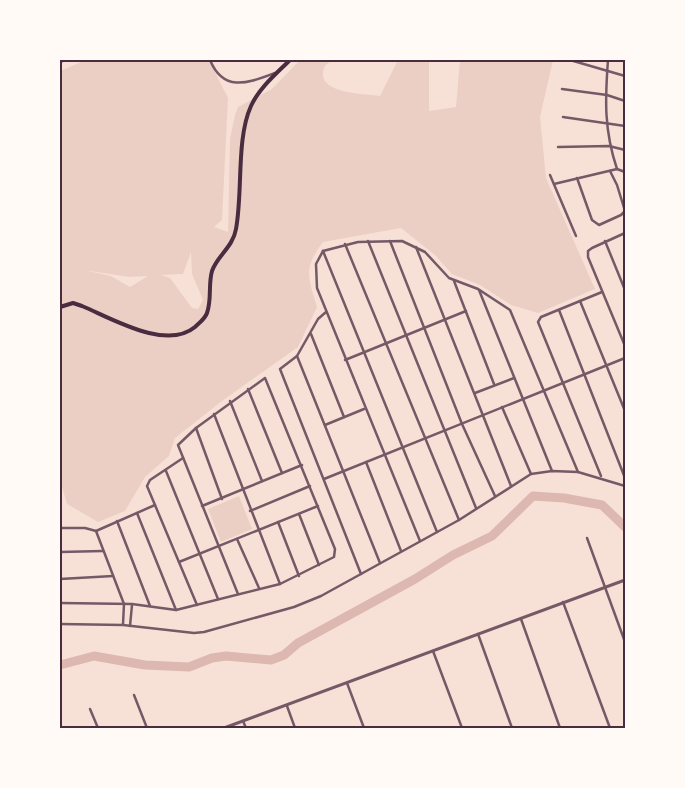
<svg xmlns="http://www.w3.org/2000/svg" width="685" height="788" font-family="'Noto Sans',sans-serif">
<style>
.green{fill:#ebcfc5;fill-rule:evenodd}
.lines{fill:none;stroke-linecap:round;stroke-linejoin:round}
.river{stroke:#dcb8b0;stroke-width:9}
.minor{stroke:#755966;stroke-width:2.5}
.tertiary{stroke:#755966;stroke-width:3}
.primary{stroke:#4a2c40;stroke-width:4}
.neatline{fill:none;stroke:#4a2c40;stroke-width:2}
</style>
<rect width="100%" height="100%" fill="#f7e1d7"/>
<g class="green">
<path d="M86,60H209L228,98L222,220L214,227L228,232L230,138L235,115L238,107L272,89L300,60H335C328,62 323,66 323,73C321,94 365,94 380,96L398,60H429V111L456,107L460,60H553L540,117L546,178L595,289L538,313L511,305L480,285L452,274L435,255L401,228L323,242C303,269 308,277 317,307L298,347L222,401L175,438L169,456L145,477L125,511L98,522L67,504L60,480V71ZM191,252L192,274L203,300L198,309L192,308L170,278L161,275L183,274ZM84,270L129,277L148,276L130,287L111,276Z"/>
<path d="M239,496L252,529L221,542L208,509Z"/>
</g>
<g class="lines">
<path class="river" d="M60,665L94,656L145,665L189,667L212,658L226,656L271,660L284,655L298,643L415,579L453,555L492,536L533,496L564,498L602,505L625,527"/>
<g class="minor">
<path d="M210,60C224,94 250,82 275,73"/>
<path d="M570,60L625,76"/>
<path d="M608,60C605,100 604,130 617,169"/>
<path d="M60,62L65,60"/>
<path d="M562,89L607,95L625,101"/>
<path d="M563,117L625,126"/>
<path d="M558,147L609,146L625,150"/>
<path d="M550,175L576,236"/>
<path d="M577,178L592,220L599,225L621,215L625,211L617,185L610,171"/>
<path d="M554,184L617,169L625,172"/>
<path d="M625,233L592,248L588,251V257L625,346"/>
<path d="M368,241L476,508"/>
<path d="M390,241L462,424L495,496"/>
<path d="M605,241L625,290"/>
<path d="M345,244L459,520"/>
<path d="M416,247L511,486"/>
<path d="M323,251L358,242L402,241L425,252L449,278L478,289L510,310L578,472"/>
<path d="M323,251L316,264L317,288L420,541"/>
<path d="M323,251L437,532"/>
<path d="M454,281L494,384"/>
<path d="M479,290L552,471"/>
<path d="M580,301L625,411"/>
<path d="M559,310L625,478"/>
<path d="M326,312L318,319L297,356L280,369L361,574"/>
<path d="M311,334L344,417"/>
<path d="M297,356L380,563"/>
<path d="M345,360L466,311"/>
<path d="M248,389L282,473"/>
<path d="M475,393L514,378"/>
<path d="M230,401L262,481"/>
<path d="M502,407L531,474"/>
<path d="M214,414L280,584"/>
<path d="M325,425L364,409"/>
<path d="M196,428L222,499"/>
<path d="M183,458L150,480L147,486L197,605"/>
<path d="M366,462L401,551"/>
<path d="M166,471L218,599"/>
<path d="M601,476L538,322L541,317L602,292"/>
<path d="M324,479L625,358"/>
<path d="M202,506L302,465"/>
<path d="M250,511L310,486"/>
<path d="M137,513L176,610"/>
<path d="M299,514L319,565"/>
<path d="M117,521L150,606"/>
<path d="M278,522L299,576"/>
<path d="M60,528H85L96,531L155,505"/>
<path d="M96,531L124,604L123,624"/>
<path d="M587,538L625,642"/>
<path d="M237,539L259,588"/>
<path d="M60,552L103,551"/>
<path d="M179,562L318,506"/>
<path d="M60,579L113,576"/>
<path d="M563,602L610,728"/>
<path d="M60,603L132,604L176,610L280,584L334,557L335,549L265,378L196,428L178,445L238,594"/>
<path d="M521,619L560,728"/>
<path d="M60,624L123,625L194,633L204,632L294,607L321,596L459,520L531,474L552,471L578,472L625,486"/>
<path d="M130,626L132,605"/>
<path d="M478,634L512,728"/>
<path d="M433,651L462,728"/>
<path d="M347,683L364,728"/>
<path d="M134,695L147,728"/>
<path d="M287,706L295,728"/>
<path d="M90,709L98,728"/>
<path d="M243,721L246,728"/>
</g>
<path class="tertiary" d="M224,728L625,580"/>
<path class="primary" d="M60,307L73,303L82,306C111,318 166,351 195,327C199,323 205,319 207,313C212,299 208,285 212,271C217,256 233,247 236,229C243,192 236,139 251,106C259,88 277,73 290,60"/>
</g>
<rect width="685" height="788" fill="none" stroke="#fffaf5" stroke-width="122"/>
<rect x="61" y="61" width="563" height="666" class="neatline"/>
</svg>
